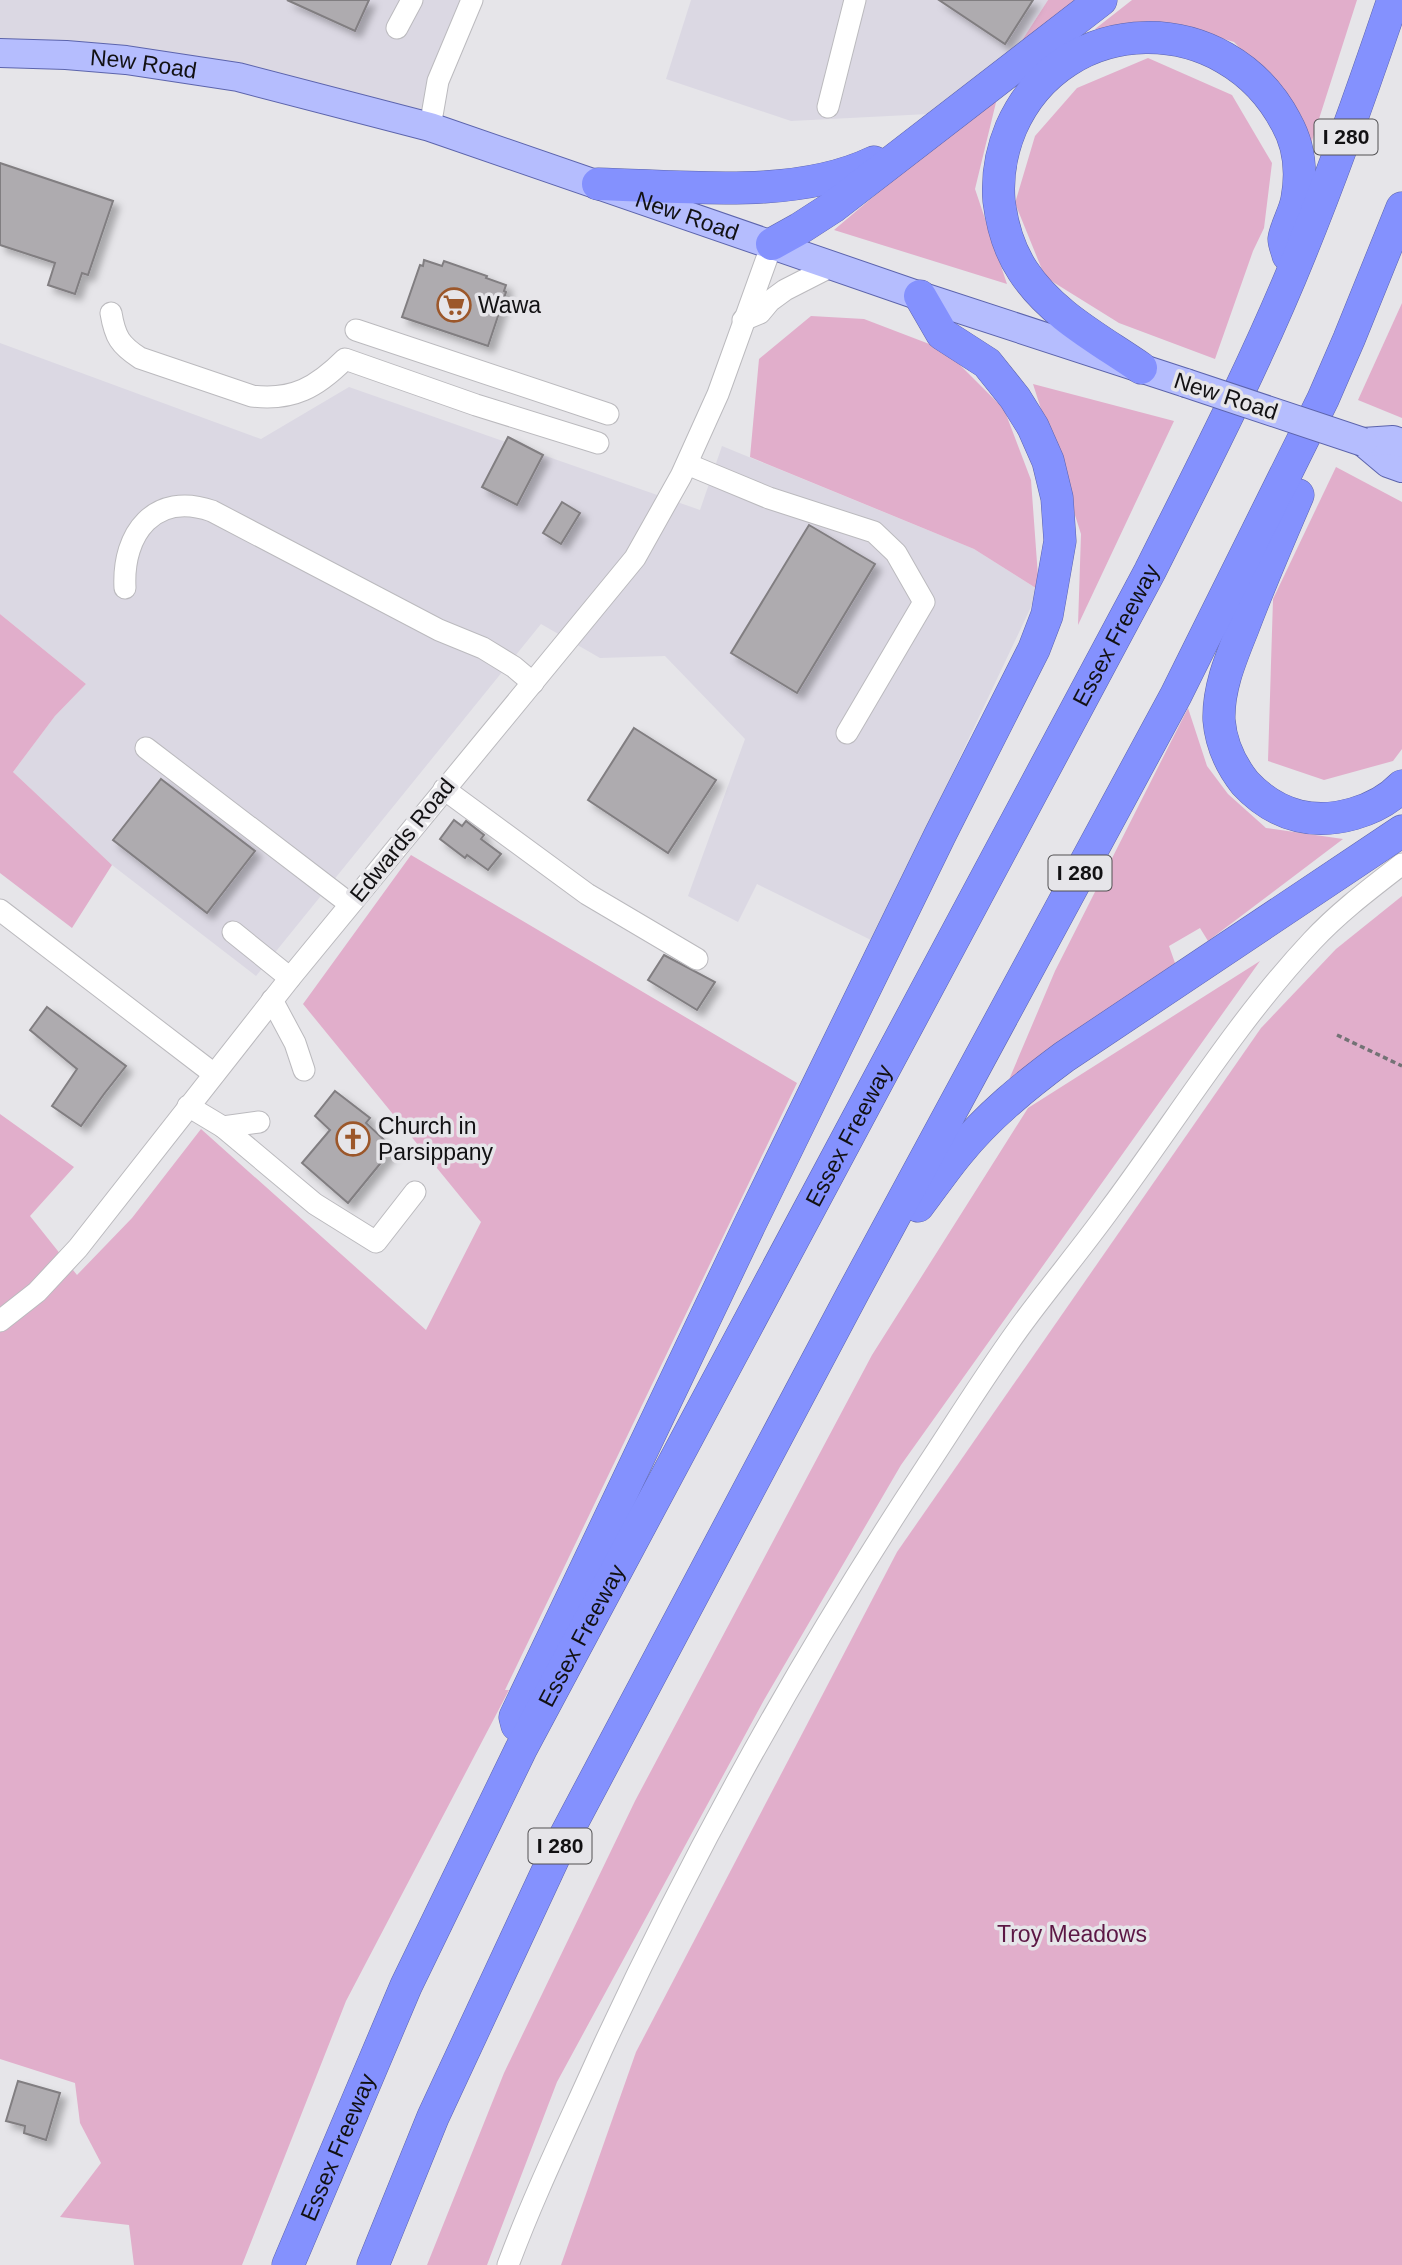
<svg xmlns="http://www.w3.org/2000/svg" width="1402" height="2265" font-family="Arial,sans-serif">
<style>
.built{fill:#dbd8e3}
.green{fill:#e1aecb}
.building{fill:#aeabaf;stroke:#817e81;stroke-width:2;filter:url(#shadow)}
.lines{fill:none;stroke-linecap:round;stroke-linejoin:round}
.minor-casing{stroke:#bbbabe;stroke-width:23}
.major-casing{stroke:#5c64ac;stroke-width:30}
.highway-casing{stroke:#5c64ac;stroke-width:33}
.path{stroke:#737275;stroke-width:3.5;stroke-dasharray:5 3.5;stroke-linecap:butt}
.minor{stroke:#fff;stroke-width:21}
.major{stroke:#b5bdfe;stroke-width:28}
.highway{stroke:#8491fe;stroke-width:32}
.major-bridge-casing{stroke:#5c64ac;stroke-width:30;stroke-linecap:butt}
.major-bridge{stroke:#b5bdfe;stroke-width:28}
.labels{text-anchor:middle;stroke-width:7;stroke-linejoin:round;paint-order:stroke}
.shield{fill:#e6e5e9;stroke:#525153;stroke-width:2}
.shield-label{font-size:21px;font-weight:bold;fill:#121113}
.street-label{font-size:23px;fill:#121113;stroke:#e6e5e9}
.poi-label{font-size:23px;fill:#121113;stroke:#e6e5e9;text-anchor:start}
.park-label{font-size:23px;fill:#5c1745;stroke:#e6e5e9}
</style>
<defs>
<filter id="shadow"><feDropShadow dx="6" dy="6" stdDeviation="3.5" flood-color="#0004"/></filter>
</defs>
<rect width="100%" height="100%" fill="#e6e5e9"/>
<g class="built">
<path d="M0,0H475L416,123L204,66L0,56Z"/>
<path d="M691,0H1048L1019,45L928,114L791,121L666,79Z"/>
<path d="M0,343L261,439L349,387L700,510L722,446L974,549L1039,590L873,941L757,884L738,922L688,896L745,739L665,656L600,658L541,624L256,976L112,865L13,772L55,716L86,684L0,614Z"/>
</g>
<g class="green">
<path d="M1048,0H1075L1019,45Z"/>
<path d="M1132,0H1357L1310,147L1284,94L1234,42L1180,26L1095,29Z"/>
<path d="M1148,58L1232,95L1272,163L1264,228L1253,251L1215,359L1119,323L1045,277L1015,203L1035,136L1077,88Z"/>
<path d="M999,90L975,189L1007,284L834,230Z"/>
<path d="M1402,303V418L1358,400Z"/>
<path d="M811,316L864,319L945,350L1004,409L1031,480L1039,590L974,549L750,457L759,359Z"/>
<path d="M1033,384L1174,421L1078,625L1081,534Z"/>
<path d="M1336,467L1402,502V749L1393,761L1324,780L1268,761L1273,599Z"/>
<path d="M0,614L86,684L55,716L13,772L112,865L72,928L0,873Z"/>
<path d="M1188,708L1207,766L1228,794L1266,828L1343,839L1208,941L1200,928L1169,946L1175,963L1008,1082L1055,971Z"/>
<path d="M411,855L797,1083L505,1690H509L346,2001L242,2265H134L129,2225L60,2217L101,2163L80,2123L75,2083L0,2059V1114L74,1167L30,1216L77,1275L132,1218L201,1129L426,1330L481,1222L303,1004Z"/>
<path d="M1402,896V2265H561L636,2052L897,1552L1261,1028L1336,949Z"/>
<path d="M1260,961L901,1465L764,1700L557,2082L487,2265H427L504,2073L635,1801L872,1355L1028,1108Z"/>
</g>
<g class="building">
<path d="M287,0H369L355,31Z"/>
<path d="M939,0H1033L1005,44Z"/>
<path d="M0,163L113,201L88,275L82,273L75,294L48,285L55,263L0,245Z"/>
<path d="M424,260L442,266L444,261L487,276L486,278L506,285L504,291L506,292L488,346L402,317L420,265L423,266Z"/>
<path d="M508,437L543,455L517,505L482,487Z"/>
<path d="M562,502L580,513L561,544L543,533Z"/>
<path d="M809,525L875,564L797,693L731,653Z"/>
<path d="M634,728L716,780L668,853L588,800Z"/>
<path d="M161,779L255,851L207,913L113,840Z"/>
<path d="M454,820L462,826L466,821L484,835L481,839L501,854L488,870L467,855L465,858L440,839Z"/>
<path d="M664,955L715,982L697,1010L648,980Z"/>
<path d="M47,1007L126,1066L104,1094L81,1126L52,1106L77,1069L30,1030Z"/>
<path d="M335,1091L370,1118L366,1123L393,1148L348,1203L302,1163L330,1130L315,1116Z"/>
<path d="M18,2081L60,2093L46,2140L24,2133L25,2126L6,2121Z"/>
</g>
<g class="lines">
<defs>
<g id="minor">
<path d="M397,28L412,0"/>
<path d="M828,107L855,0"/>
<path d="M430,127L438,81L472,0"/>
<path d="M111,313C115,337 120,345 140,358L252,396C293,401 317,387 345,359L476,405L598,443"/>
<path d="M743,320L760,313L770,301L785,290L834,265"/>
<path d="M356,330L608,414"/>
<path d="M687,464L769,498L874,532L896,553L924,602L847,733"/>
<path d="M125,588C122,533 155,491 212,511L439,630L483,648L514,667L533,683"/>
<path d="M146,748L350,904"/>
<path d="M444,789L587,894L697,959"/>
<path d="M0,910L214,1074"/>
<path d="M233,932L290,978"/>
<path d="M272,1000L295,1043L304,1070"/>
<path d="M188,1106L223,1127L259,1122"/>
<path d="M223,1127L315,1204L376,1242L415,1192"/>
<path d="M0,1321L37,1292L78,1248L290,978L635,558L681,476L718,394L772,244"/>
<path d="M508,2265C535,2192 570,2121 602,2049C695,1848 803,1654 925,1469C959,1418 991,1365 1028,1316C1055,1280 1084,1245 1110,1209C1177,1119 1236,1022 1312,941C1339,912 1371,888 1402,864"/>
</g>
<g id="major">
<path id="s1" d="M0,53L66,55L126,60L238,77L430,127L920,296L1186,383"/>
<path d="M1363,442L1388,463L1402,468"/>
<path d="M1363,442L1393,440L1402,443"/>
</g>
<g id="highway">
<path d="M598,184C684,186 795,200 874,162"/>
<path d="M772,244L799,229L833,207L1101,0"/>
<path d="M1141,368C1099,339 1051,314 1023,271C1009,250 1002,225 999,201C997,176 1001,152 1011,128C1063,9 1226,8 1286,122C1299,145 1302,172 1297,199C1295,212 1286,226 1284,239C1284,244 1287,250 1288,255"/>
<path d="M1298,495C1279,539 1260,583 1243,628C1231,658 1218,688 1219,720C1221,744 1230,764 1245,783C1259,798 1278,811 1299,816C1332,824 1377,812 1402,786"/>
<path d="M918,1206C931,1189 944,1170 958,1153C988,1116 1025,1086 1064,1057L1402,831"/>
<path d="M517,1725L515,1717L750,1224L940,835L1034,649L1047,615L1060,541L1057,498L1048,461L1033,427L1015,398L987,363L942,334L920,296"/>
<path id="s2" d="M288,2265L406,1986L521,1749L1150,571C1202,467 1256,363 1300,254C1334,171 1364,86 1393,0"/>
<path d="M373,2265L433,2117L555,1855L854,1291L1176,695L1323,399L1349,339L1402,208"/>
</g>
</defs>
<use href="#minor" class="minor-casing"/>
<use href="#major" class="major-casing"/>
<use href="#highway" class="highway-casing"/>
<path class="path" d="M1337,1035L1402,1066"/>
<use href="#minor" class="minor"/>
<use href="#major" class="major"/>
<use href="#highway" class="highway"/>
<defs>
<path id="major-bridge" d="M1186,383L1363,442"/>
</defs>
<use href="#major-bridge" class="major-bridge-casing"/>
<use href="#major-bridge" class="major-bridge"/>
</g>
<defs>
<symbol id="supermarket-ring" viewBox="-11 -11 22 22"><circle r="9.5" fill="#e6e5e9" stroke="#9c572a" stroke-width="1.5"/><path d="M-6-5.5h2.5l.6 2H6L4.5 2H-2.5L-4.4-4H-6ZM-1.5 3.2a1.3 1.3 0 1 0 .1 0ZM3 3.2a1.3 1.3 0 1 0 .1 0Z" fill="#9c572a"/></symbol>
<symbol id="church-ring" viewBox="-11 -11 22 22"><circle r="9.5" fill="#e6e5e9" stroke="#9c572a" stroke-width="1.5"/><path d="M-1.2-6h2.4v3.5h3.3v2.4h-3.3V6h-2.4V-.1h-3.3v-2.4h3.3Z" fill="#9c572a"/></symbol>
</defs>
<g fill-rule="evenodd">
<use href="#supermarket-ring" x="435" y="286" width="38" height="38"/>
<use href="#church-ring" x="334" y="1120" width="38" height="38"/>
</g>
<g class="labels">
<g class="shield">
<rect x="1314.5" y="119.5" width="63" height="35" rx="5"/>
<rect x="1048.5" y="855.5" width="63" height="35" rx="5"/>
<rect x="528.5" y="1828.5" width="63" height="35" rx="5"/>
</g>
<g class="shield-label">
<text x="1346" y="144">I 280</text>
<text x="1080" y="880">I 280</text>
<text x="560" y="1853">I 280</text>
</g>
<g class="street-label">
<text dy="8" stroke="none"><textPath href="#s1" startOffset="144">New Road</textPath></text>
<text dy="8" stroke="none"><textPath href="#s1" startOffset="710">New Road</textPath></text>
<text transform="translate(1226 396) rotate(18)" y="8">New Road</text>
<text dy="8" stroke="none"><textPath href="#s2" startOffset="1829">Essex Freeway</textPath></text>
<text transform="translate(402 840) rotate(-51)" y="8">Edwards Road</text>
<text dy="8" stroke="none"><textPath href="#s2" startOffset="1262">Essex Freeway</textPath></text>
<text dy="8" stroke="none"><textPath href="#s2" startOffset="695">Essex Freeway</textPath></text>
<text dy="8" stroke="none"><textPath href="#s2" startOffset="128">Essex Freeway</textPath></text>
</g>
<g class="poi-label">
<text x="478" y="313">Wawa</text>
<text x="378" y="1134">Church in<tspan x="378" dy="26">Parsippany</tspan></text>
</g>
<g class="park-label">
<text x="1072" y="1942">Troy Meadows</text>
</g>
</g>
</svg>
